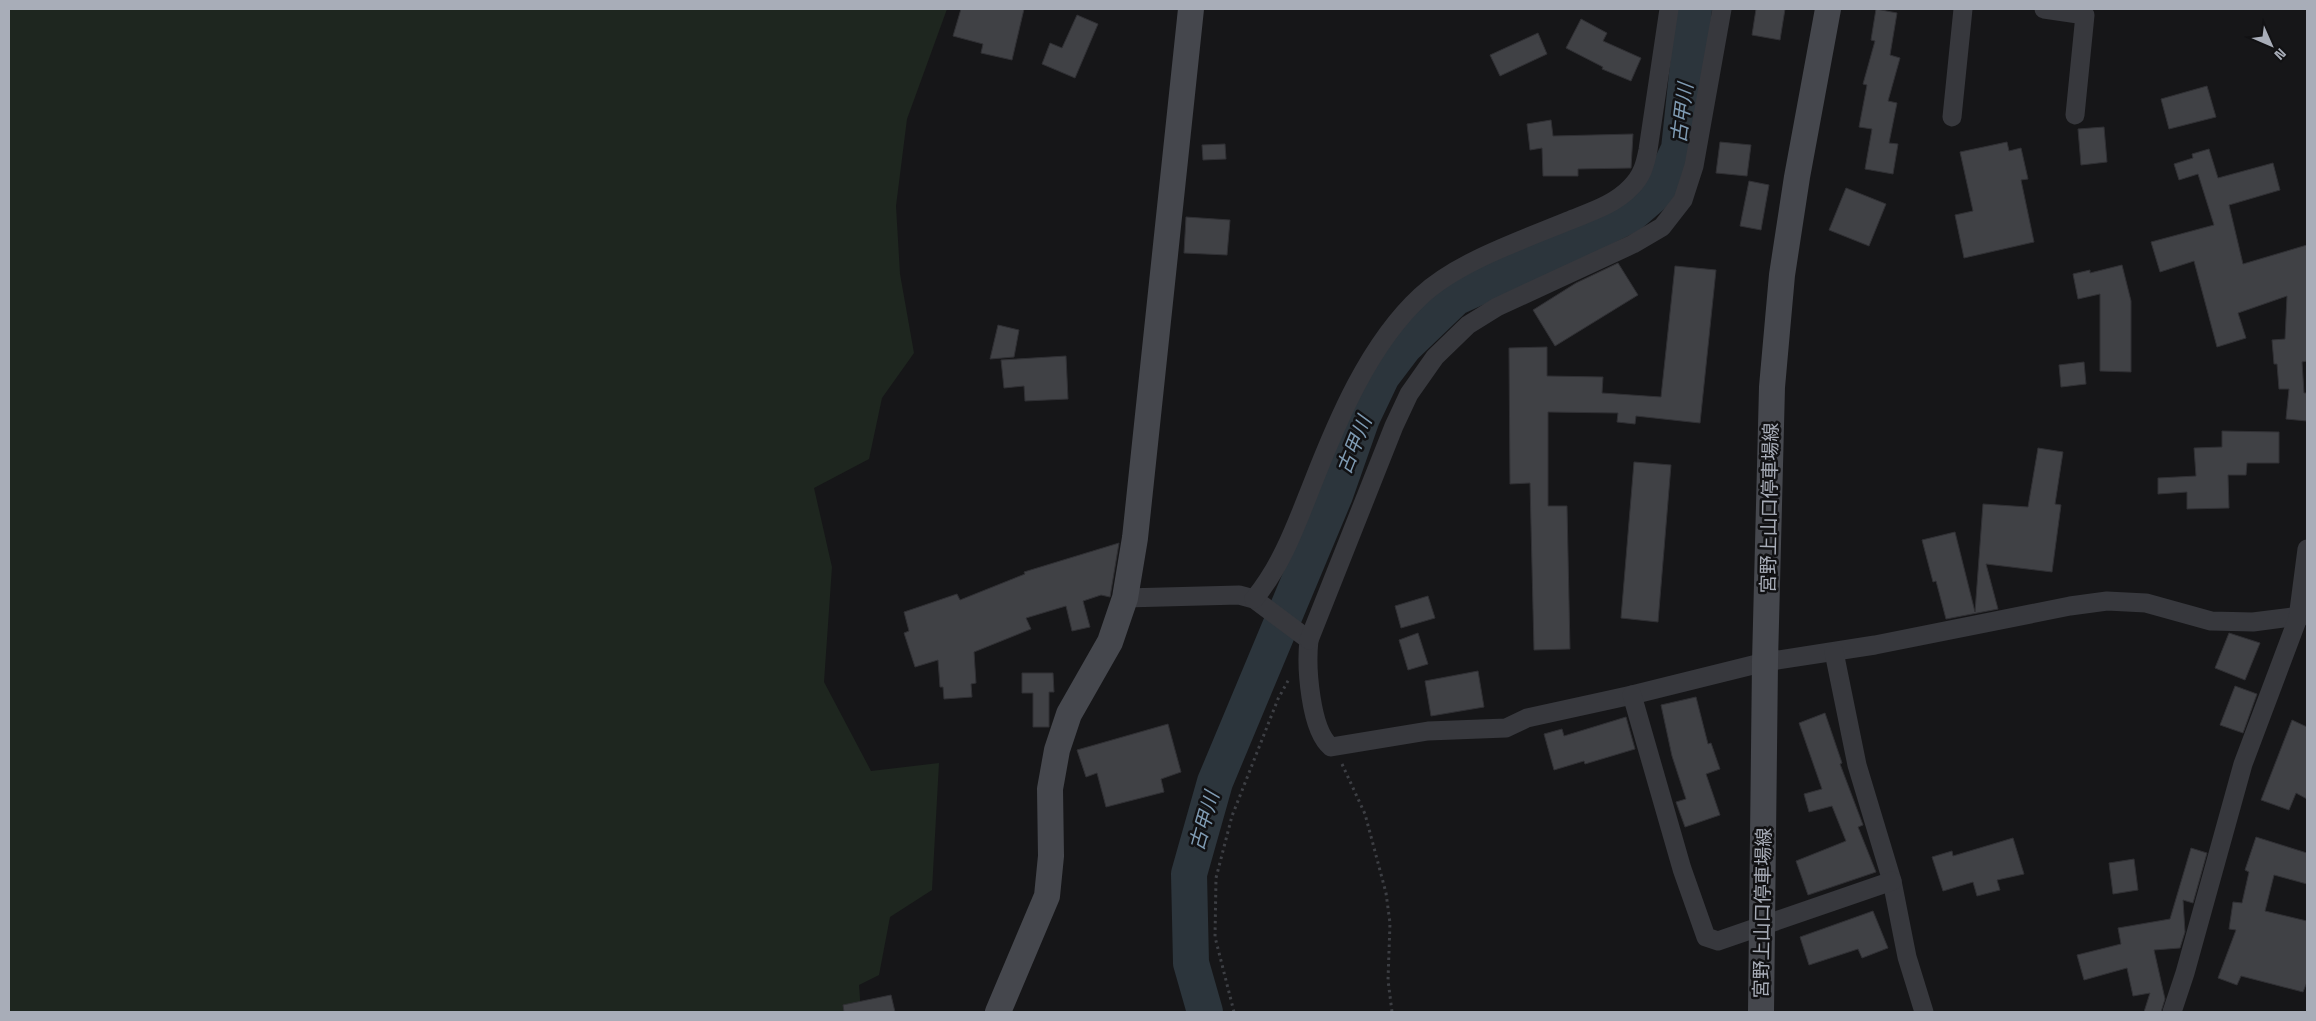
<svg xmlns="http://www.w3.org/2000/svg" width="2316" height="1021" font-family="'Space Grotesk','Noto Sans JP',sans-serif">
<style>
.green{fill:#1e261f}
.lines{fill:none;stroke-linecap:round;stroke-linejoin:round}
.river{stroke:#2c353c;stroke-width:36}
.building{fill:#404145;stroke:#303034}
.path{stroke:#3d3f44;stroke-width:3;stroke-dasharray:2.5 4;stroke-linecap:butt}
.street{stroke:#37383d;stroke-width:19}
.secondary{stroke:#45474d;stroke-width:26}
.labels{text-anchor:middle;stroke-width:5;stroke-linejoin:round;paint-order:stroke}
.street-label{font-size:19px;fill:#a8adb8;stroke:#111113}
.water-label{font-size:20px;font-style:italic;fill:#7f9bb3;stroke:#111113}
</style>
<rect width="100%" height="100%" fill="#161618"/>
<path class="green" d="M9,9H947L907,119L896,206L900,274L914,353L882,398L869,459L814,488L832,567L824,682L871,771L939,763L932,890L890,917L879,975L859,985L861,1012H9Z"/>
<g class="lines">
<path class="river" d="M1205,1012L1191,963L1189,874L1215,782L1335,495L1362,418L1382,376L1404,347L1455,298L1560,250L1630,215L1660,189L1679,149L1694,9"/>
</g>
<g class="building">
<path d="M961,9H1024L1012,60L981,53L983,44L953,36Z"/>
<path d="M1756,9H1785L1780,40L1752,35Z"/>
<path d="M1876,9L1897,13L1890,55L1900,58L1888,101L1897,103L1889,143L1898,144L1893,174L1865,169L1872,129L1859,127L1867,85L1863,84L1875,41L1871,40Z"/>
<path d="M1077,15L1098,24L1075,78L1042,64L1050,43L1062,48Z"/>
<path d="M1581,19L1607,33L1603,41L1641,58L1631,81L1602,69L1603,67L1566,48Z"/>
<path d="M1538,33L1547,54L1500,76L1490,55Z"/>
<path d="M2207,86L2216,117L2169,129L2161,99Z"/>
<path d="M1551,120L1553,136L1633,134L1631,168L1578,169V176H1543L1542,148L1530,150L1527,124Z"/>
<path d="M2104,127L2107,162L2081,165L2078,129Z"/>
<path d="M1720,142L1751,145L1747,176L1716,173Z"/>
<path d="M2007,142L2009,151L2021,148L2028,179L2021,180L2034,242L1964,258L1955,215L1973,211L1960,152Z"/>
<path d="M1225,144L1226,159L1203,160L1202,145Z"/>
<path d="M2209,149L2218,178L2273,163L2280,190L2229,205L2243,264L2307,245V361L2302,362L2304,393H2307V421L2286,419L2289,389H2279L2277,364H2274L2272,340L2285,339L2287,296L2238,313L2246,338L2217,347L2194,261L2160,272L2151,242L2214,225L2198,174L2179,180L2174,164L2193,158L2192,154Z"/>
<path d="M1749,181L1769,185L1761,230L1740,226Z"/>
<path d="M1846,188L1886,204L1869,246L1829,230Z"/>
<path d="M1186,217L1230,220L1227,255L1184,253Z"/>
<path d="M1618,263L1638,295L1555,346L1533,310L1576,283Z"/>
<path d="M2122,265L2131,301V372L2100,371V294L2078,299L2073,274L2090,270V273Z"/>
<path d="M1675,266L1716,270L1700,423L1636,416L1635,424L1617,422L1618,413L1548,412V506H1567L1570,649L1534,650L1530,483L1510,484L1509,348L1547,347V376L1603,377L1602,393L1661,397Z"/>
<path d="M998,325L1019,330L1014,357L990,359Z"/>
<path d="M1066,356L1068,399L1025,401L1024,386L1004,388L1001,360Z"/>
<path d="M2084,362L2086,384L2061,387L2059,365Z"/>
<path d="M2222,431L2279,432V463H2247L2246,475H2228L2229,508L2187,509V492L2158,494V478L2196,476L2194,448L2222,447Z"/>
<path d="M2038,448L2063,452L2055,504L2061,505L2052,572L1986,564L1998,609L1946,619L1936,581L1933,582L1922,540L1955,532L1975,612L1983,504L2028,507Z"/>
<path d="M1634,462L1671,465L1658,622L1621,618Z"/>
<path d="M1119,543L1110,597L1101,595L1083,601L1090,627L1072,631L1066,606L1026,618L1031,629L974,652L976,683L971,684L972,697L944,699L943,687H940L938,660L915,667L904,633L909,631L904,612L957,594L960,600L1025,574L1024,572Z"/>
<path d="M1428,596L1435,618L1401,628L1395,606Z"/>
<path d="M1418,633L1428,664L1408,670L1399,640Z"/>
<path d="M2229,633L2260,643L2245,680L2215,668Z"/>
<path d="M1478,671L1484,707L1431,716L1425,681Z"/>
<path d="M1022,673H1053L1054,692H1049V727H1033V693H1022Z"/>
<path d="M2235,686L2257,694L2243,733L2220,725Z"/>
<path d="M1696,697L1708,744L1711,743L1720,769L1706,774L1720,815L1685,827L1676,802L1686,799L1672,756L1661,705Z"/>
<path d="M1825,713L1842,763L1840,764L1863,825L1858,827L1876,872L1808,895L1796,861L1846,841L1832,806L1809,812L1804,794L1822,789L1799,723Z"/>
<path d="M1626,717L1635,749L1585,764L1584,761L1554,770L1544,734L1562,729L1564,736Z"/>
<path d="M2292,720L2307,727V799L2296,793L2289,810L2261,800Z"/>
<path d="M1168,724L1181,772L1161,779L1164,792L1106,807L1097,773L1086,777L1077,750Z"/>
<path d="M2256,837L2307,853V884L2274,875L2265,911L2307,921V982L2303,992L2241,976L2237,985L2218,978L2236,930L2229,929L2233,902L2242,903L2249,872L2245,870Z"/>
<path d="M2013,838L2024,874L1997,880L2000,890L1977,896L1973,882L1943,891L1932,857L1952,851L1953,856Z"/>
<path d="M2191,848L2207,853L2193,903L2183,900L2185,932L2180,948L2154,950L2165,999L2161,1012H2144L2150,993L2133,996L2127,968L2084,980L2077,955L2121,944L2118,928L2170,919Z"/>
<path d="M2134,859L2138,890L2113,894L2109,863Z"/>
<path d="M1873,911L1888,948L1862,958L1858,949L1809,965L1800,937Z"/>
<path d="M891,995L895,1012H844L843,1005Z"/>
</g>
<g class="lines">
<g class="path">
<path d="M1342,764L1365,814L1386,893L1390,923L1388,980L1392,1012"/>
<path d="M1234,1012L1215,937L1216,878L1232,816L1278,699L1289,679"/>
</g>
<g class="street">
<path d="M2044,9L2085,15L2075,115"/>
<path d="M1952,117L1963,9"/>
<path d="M1125,598L1239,595L1254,599L1309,640C1306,666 1310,730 1331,747L1428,731L1506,728L1527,718L1632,695L1765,662L1875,645L2070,606L2107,601L2146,603L2211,621L2253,622L2307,615"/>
<path d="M1254,599C1282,565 1296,525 1312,485C1337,421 1369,344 1421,296C1457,262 1522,240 1568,221C1590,212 1614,205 1631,187C1642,176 1645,165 1648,150L1669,9"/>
<path d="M1309,640L1394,426L1409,394L1435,357L1468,325L1497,307L1633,244L1662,227L1683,200L1694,166L1722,9"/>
<path d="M1834,652L1857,765L1892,881L1907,957L1924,1012"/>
<path d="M1632,695L1682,869L1706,937L1718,941L1892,881"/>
<path d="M2172,1012L2185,973L2243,764L2298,618L2307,549"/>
</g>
<g class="secondary">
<path d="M998,1012L1047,896L1051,856L1050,789L1057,750L1069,714L1110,642L1125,598L1135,538L1191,9"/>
<path d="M1761,1012L1765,662L1772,387L1782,275L1797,177L1828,9"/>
</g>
</g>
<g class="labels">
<g class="street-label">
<text transform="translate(1769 508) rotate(-89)" y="7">宮野上山口停車場線</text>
<text transform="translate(1762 913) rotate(-89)" y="7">宮野上山口停車場線</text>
</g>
<g class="water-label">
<text transform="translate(1682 113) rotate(-83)" y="7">古甲川</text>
<text transform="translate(1354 445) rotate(-68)" y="7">古甲川</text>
<text transform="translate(1204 821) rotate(-74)" y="7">古甲川</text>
</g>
</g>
<rect width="2316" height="1021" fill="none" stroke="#a8adb8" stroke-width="20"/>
<g transform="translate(2271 45) rotate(135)" stroke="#111113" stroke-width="4" paint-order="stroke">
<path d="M0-4L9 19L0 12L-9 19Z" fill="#a8adb8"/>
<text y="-8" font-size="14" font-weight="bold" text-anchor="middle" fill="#a8adb8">N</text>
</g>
</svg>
